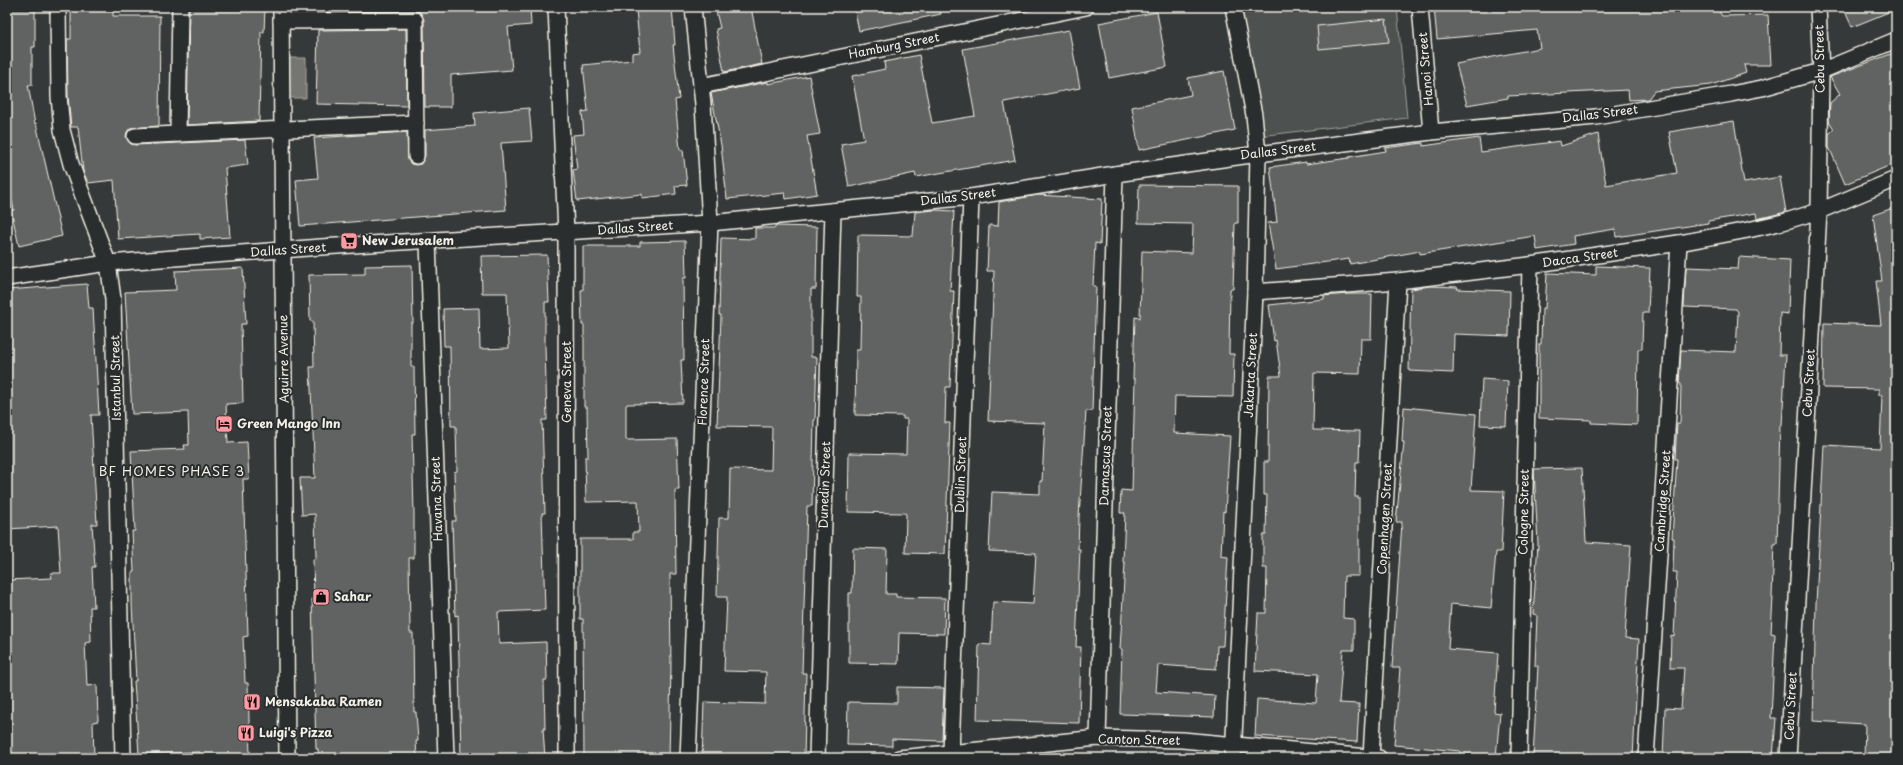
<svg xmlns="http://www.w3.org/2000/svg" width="1903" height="765" font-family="'Playpen Sans',sans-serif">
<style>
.green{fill:#4e514f;stroke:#a1a19c}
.water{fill:#757572;stroke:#a8a7a1}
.building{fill:#616362;stroke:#f4f1e8}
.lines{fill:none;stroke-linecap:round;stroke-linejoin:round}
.minor-casing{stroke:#f4f1e8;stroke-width:18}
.minor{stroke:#2a2d2e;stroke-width:15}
.labels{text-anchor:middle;stroke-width:4;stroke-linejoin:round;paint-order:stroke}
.street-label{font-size:12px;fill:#f4f1e8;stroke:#2a2d2e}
.poi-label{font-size:12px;font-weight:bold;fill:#f4f1e8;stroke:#2a2d2e;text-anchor:start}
.neighbourhood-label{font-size:13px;letter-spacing:1px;fill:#f4f1e8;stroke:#2a2d2e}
</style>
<rect width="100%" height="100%" fill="#363939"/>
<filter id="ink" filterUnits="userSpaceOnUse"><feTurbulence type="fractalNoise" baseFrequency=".025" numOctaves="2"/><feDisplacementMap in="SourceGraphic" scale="8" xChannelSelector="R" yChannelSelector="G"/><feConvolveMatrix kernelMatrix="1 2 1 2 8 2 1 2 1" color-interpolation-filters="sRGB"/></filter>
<g filter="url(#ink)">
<path class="green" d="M1233,7H1397L1407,118L1260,136Z"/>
<path class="water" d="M289,58H306V98H288Z"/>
<g class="building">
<path d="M71,7H113V16H160L159,126L130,128L127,132L126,137L131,144L135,145L245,140L248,165L225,168L230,237L200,239V234L118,239L114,180L88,183L83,171L78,127H71L68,96L67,39H71Z"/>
<path d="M189,7H265L264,32H261L259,121L187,125Z"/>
<path d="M318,7H397V9L530,7L531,25L508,27L512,70L451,75V107H425L424,20L420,12L415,11L318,12Z"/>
<path d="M672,7L675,45H673L679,99L675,100L680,150H683L687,185L675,186L676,194L642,198V194L577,201L573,170L577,169L573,135L584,134L582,112L588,111L583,65L632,60V53L640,52L636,9Z"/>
<path d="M715,7H751L762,64L724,72L716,29L720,28Z"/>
<path d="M854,7H940L941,14L859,31Z"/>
<path d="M1434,7H1716L1722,16L1768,15L1771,65H1744L1746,73L1711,85L1654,91L1648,99L1629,100L1628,90L1508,96V98L1467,105L1456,64L1540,48L1537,30L1437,39Z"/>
<path d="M1843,7H1896V9L1852,27Z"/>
<path d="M7,9H35V47H32V85H28L35,124L36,123L62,236L19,246L11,210H14L7,179Z"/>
<path d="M1157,12L1167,67L1109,78L1099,23Z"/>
<path d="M1386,19L1389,42L1319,49L1317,26Z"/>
<path d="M406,29L407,106L316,104L318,30Z"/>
<path d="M1069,30L1080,88L1004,102L1015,160L916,177L915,173L849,187L841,144L864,140L852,76L885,69L884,62L919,55L932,123L975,116L963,49Z"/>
<path d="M1896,52V163L1845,184L1829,147V134L1834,129L1829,121L1830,103L1840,94L1830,77Z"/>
<path d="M1224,71L1235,130L1139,150L1132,107L1191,95L1188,78Z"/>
<path d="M809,76L820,134L807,136L817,194L786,199L785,193L727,199L721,145L711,93L768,82V84Z"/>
<path d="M529,108L532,141L501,143L506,210L300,226L296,180L318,178L314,138L407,132L408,160L411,164L416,165L421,164L425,156V130L475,126L474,113Z"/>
<path d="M1734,121L1744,183L1780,177L1786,212L1757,219L1756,213L1708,221V223L1616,237L1615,229L1573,236L1574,244L1537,250L1535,236L1420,254V251L1350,264L1349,259L1276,269L1268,223L1277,222L1270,167L1306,162V164L1349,158V157L1386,151L1385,148L1423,143V146L1479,138L1481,152L1560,141L1561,146L1598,134L1606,185L1677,173L1669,132Z"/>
<path d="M1139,185L1238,186V223H1235L1233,289H1230L1229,354H1234L1233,397L1175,396L1174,433L1230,436L1225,512L1223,511L1221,556L1228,557L1223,646H1217L1216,669L1158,665L1156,692L1215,696L1214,717L1120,714L1122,649H1120L1125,563L1123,562L1125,513H1120L1121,490L1132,491L1135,379H1133L1135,317L1140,318L1142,251L1192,253L1193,224L1138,223Z"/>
<path d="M1038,195L1102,199L1100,244L1095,243L1093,286H1096L1092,411H1086L1079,517L1078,549H1080L1076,647H1081L1079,723L977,720L979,644L991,645L993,602L1033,604L1036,553L989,551L992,492L1040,494V481H1042L1045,423L988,421L994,271H987L989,225L998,226L999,202Z"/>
<path d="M1896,207V758H1864L1865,724L1813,721L1816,604L1824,445L1880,448L1882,395H1879V389L1823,388L1824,323L1881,325L1876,281H1882L1873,215Z"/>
<path d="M934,210L954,211L950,291H954L950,387H946L945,423H950L945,554L905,553L906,514L904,513L848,512L849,453L906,454L907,419H903V416L855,415L856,350H860L861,297H857L858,235L913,236L915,212Z"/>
<path d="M775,226L817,227L816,289H811V357H817L815,420H814L812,506H807L802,673H806L804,758L740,756V758H702L704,702L765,704L766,672L724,671L727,597H717L719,518H729L730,469L771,470L772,427L717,426L721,315H719L721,238L755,239V228H775Z"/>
<path d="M685,241L686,278H683L684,360H681L683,403L627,404L626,406V440L677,439L679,490H675L676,574H670L671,666L669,758H584L583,619H580V539H633V532H639L638,501L586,502L585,457H588L587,407H584V325H582L581,290H583V246H640V242Z"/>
<path d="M547,255L549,302H545V345L547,420H542L545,513H542L545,610L498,612L499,644L546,642L547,680H544L545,729H543L545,758H461L458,615L455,616L452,521H456L454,472L457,471L456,426H451L450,346H444L443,309L479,308L480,349L509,348L507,293H482L481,256Z"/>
<path d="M1739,257L1790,260L1788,314L1780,313L1779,355H1786L1782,425H1780L1777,544H1774L1772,597H1773L1771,633L1775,634L1771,718H1776L1773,758H1663L1665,708L1681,709L1684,668H1670L1671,635L1674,636L1677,572H1673L1674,538H1672L1677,459H1675L1677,423H1680L1681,384L1679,383L1681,350L1736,352L1738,312L1736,309L1684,307L1686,267L1738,269Z"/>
<path d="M412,265L413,323H411V367H414L415,434H412L414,514V558H409L410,633H413L414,712H416L418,741H416L417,758H319L318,749H316L312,599H314L313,559H316L315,514L302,515L300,478H315L310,367H314L313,321H310L309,275L365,274V266Z"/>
<path d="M1596,266L1650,268L1648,313H1643L1642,349H1638L1637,425L1591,423V420L1539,418V344H1541L1542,308H1545L1547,273L1596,275Z"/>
<path d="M243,268L246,324H241L243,403L226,404L228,443L247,442L249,479H243L248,636L243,637L245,683H248L250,758H200V752L139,754L134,681H136L132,604V572H134L132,531H135L131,451L185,449L184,445H189L188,412L132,414L125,292L176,290L175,271Z"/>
<path d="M87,284L89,308H93L99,415H91L97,524H92L95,567H92L94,607H90L91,642L85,643L87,686L97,685L98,721L93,722L94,758H7V580L52,578L51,573H61L58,526L7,529V290Z"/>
<path d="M1430,286L1458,287L1457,289L1510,291L1509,336L1454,334L1453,373L1409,371L1411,289Z"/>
<path d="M1348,294H1372L1371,339H1361L1360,374L1314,373L1313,430L1360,431L1359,462H1356L1355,497H1359V576H1344L1343,618L1354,619V650H1343L1339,703L1359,704L1357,742L1255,736L1257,699L1316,703L1318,674L1255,671L1258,613H1266L1267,568H1263V535H1266L1267,495H1264V462H1268L1269,376H1281L1276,340L1274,341L1269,305L1324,299V296Z"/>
<path d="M1482,379L1508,381L1506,426L1480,425Z"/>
<path d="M1404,407L1476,414L1471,490L1504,491L1501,552H1496L1491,608L1451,604L1448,649L1498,653L1494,712L1500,713L1496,757L1460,754V751L1394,745L1400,668H1392L1402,522H1396L1404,442H1402Z"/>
<path d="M1582,468L1586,542L1631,545L1625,638L1639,639L1633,758H1533L1538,666H1535L1537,615L1533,614L1538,544L1534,469Z"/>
<path d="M853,548L887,549L886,594H896V597L945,598L944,634L899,633L898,664L849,663V593H852Z"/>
<path d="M897,687L944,688L942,741L892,739V746L847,745L848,702L897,703Z"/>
</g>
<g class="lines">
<defs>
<g id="minor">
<path d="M58,7L59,96L62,130L71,164L108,263L113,299L123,758"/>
<path d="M281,7L287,758"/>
<path d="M556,7L566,233L567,758"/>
<path d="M1420,7L1431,132"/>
<path d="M281,21L415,20L416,156"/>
<path d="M701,86L1086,7"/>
<path d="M178,134L180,7"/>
<path d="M135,136L416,123"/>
<path d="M428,241L446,758"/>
<path d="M7,278L108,263L321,247L710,223L971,197L1115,174L1258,154L1431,132L1596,117L1731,94L1762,88L1821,71L1896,40"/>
<path d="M1255,292L1398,281L1530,265L1679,243L1748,230L1783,222L1819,211L1896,179"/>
<path d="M1098,738L1115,174"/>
<path d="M951,753L971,197"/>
<path d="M1371,757L1398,281"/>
<path d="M688,758L710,223L703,104L693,7"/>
<path d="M817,758L833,211"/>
<path d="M899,758L1098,738L1182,740L1379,758"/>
<path d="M1233,758L1255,292L1258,154L1254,115L1233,7"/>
<path d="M1519,758L1530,265"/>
<path d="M1646,758L1679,243"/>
<path d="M1788,758L1819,211L1821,71L1818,7"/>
</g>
</defs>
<use href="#minor" class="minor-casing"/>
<use href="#minor" class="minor"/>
</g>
</g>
<defs>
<symbol id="supermarket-square" viewBox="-11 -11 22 22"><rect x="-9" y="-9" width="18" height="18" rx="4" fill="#ff9aa2" stroke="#2a2d2e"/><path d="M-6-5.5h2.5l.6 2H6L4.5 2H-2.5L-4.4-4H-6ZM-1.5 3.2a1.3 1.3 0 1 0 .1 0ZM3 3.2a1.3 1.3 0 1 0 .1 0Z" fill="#111"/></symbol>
<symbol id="hotel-square" viewBox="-11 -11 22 22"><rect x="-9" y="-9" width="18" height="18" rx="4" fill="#ff9aa2" stroke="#2a2d2e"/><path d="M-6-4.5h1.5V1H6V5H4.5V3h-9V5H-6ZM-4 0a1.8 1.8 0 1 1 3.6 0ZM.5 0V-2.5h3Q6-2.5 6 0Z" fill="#111"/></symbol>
<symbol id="shop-square" viewBox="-11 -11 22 22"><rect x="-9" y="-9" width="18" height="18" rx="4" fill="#ff9aa2" stroke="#2a2d2e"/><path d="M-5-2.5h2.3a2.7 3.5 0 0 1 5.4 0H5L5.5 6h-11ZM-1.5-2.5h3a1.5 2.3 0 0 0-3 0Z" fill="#111"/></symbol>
<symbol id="restaurant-square" viewBox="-11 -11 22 22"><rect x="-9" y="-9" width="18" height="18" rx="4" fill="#ff9aa2" stroke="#2a2d2e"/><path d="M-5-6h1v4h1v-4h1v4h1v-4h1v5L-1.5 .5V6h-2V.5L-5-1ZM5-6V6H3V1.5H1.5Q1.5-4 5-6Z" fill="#111"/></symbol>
</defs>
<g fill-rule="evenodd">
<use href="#supermarket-square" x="339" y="231" width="20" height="20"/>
<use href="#hotel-square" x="214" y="414" width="20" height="20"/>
<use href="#shop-square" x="311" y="587" width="20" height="20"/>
<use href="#restaurant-square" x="242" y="692" width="20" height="20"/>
<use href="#restaurant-square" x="236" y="723" width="20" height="20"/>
</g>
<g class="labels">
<g class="street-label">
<text transform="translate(894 46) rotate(-11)" y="4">Hamburg Street</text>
<text transform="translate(1820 59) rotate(-91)" y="4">Cebu Street</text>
<text transform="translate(1426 69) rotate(-95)" y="4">Hanoi Street</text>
<text transform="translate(1600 114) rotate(-7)" y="4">Dallas Street</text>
<text transform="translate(1278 151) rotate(-7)" y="4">Dallas Street</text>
<text transform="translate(958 197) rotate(-7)" y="4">Dallas Street</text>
<text transform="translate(635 228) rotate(-4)" y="4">Dallas Street</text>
<text transform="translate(288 250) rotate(-4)" y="4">Dallas Street</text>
<text transform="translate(1580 258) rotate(-8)" y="4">Dacca Street</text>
<text transform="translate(284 359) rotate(-91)" y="4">Aguirre Avenue</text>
<text transform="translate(1251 375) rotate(-87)" y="4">Jakarta Street</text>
<text transform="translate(116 378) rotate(-91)" y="4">Istanbul Street</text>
<text transform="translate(567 382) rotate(-90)" y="4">Geneva Street</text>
<text transform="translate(704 382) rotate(-88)" y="4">Florence Street</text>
<text transform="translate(1809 383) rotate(-87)" y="4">Cebu Street</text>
<text transform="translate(1106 456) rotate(-88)" y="4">Damascus Street</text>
<text transform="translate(961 475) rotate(-88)" y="4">Dublin Street</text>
<text transform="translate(825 485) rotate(-88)" y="4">Dunedin Street</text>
<text transform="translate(437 499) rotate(-92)" y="4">Havana Street</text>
<text transform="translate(1663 501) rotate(-86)" y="4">Cambridge Street</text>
<text transform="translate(1524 512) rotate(-89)" y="4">Cologne Street</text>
<text transform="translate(1385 519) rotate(-87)" y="4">Copenhagen Street</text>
<text transform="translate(1791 706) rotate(-87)" y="4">Cebu Street</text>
<text transform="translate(1139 740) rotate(1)" y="4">Canton Street</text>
</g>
<g class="poi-label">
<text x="362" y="245">New Jerusalem</text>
<text x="237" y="428">Green Mango Inn</text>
<text x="334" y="601">Sahar</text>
<text x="265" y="706">Mensakaba Ramen</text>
<text x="259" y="737">Luigi's Pizza</text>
</g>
<g class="neighbourhood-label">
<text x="172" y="476">BF HOMES PHASE 3</text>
</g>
</g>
<rect width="1903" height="765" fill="none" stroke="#2a2d2e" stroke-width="24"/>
<rect x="12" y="12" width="1879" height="741" fill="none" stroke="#f4f1e8" stroke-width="1.5" filter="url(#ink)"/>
</svg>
